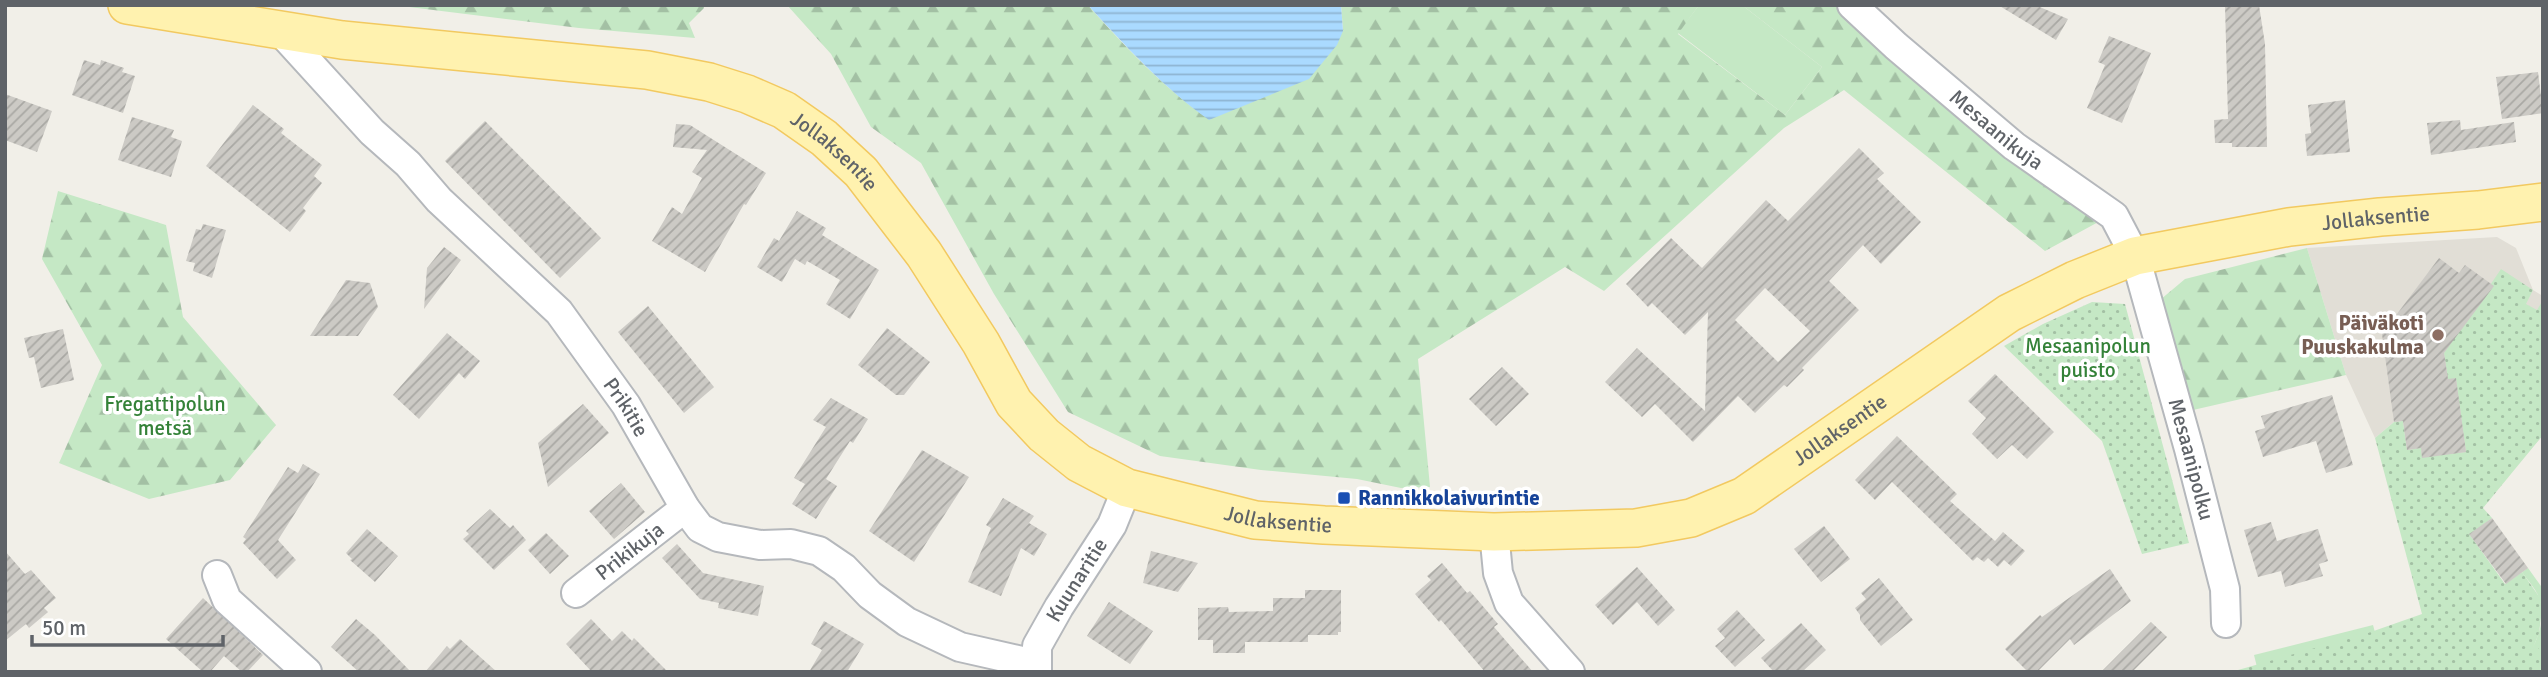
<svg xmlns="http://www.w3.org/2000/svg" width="2548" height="677" font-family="Signika,sans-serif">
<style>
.education{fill:#e1ded6}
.green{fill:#c5e8c5}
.forest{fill:url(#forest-firs)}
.park{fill:url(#park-dots)}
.water{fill:url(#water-rules)}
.building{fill:url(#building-hatch);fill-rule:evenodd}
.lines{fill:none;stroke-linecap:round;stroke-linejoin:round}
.minor-casing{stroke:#b5b8bc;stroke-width:32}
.major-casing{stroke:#f2c960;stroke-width:40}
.minor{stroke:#fff;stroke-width:28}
.major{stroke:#fff2af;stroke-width:37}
.education-dot{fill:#8d6e63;stroke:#fff;stroke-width:2.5}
.transit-dot{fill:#1a4fb4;stroke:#fff;stroke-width:2.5}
.labels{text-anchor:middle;stroke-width:7;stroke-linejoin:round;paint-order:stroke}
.street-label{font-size:21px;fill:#5f6368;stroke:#fff}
.education-label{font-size:21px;font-weight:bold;fill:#785e54;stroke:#fff;text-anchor:end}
.park-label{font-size:21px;fill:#348238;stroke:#fff}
.transit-label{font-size:21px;font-weight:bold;fill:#164399;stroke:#fff;text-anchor:start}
</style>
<defs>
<pattern id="forest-firs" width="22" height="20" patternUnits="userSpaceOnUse" patternTransform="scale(1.75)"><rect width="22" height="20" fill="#c5e8c5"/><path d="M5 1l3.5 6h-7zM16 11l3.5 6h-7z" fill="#a3c0a4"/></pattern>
<pattern id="park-dots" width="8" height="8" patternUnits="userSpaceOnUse" patternTransform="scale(1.75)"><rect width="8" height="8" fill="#c5e8c5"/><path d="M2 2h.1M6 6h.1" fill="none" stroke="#a3c0a4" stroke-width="1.8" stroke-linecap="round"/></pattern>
<pattern id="water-rules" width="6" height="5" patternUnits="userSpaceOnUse" patternTransform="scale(1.75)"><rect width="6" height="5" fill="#aadaff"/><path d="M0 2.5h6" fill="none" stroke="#8eb4d2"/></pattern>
<pattern id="building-hatch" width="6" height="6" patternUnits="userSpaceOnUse" patternTransform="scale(1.75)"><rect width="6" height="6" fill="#cccac5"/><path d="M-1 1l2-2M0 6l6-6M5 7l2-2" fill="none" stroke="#a9a8a4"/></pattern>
</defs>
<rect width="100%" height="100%" fill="#f1efe8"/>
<path class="education" d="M2497,237L2516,248L2533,290L2543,296V435L2512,471L2422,458L2407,450L2403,421L2394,422L2375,438L2346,375L2307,248Z"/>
<g class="green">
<path d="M1699,5H1742L1822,67L1785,115L1678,33Z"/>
<path d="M2528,568L2543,589V672H2513C2532,656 2547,626 2540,601C2538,591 2528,581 2522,572Z"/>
<path d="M2373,625L2377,640L2258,671L2254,655Z"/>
</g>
<g class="forest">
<path d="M393,5H703L704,8L689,23L695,38L579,28Z"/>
<path d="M787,5H1088C1122,44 1167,91 1209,119L1243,104L1343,30L1341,5H1699L1678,34L1785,115L1822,67L1742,5H1841L2102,220L2045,251L1844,90L1784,128L1604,291L1565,267L1418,359L1430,487L1401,488L1357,479L1261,470L1160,456L1068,412L994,294L921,163L871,127L831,54Z"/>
<path d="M58,191L166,225L183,317L276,425L230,480L149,499L59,463L102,365L42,259Z"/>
<path d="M2307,248L2346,375L2193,410L2160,300L2185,279Z"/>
</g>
<g class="park">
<path d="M2501,269L2533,290L2526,304L2537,310L2543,300V435L2483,508L2492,518L2470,535L2505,584L2522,572L2540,598L2542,610L2539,633L2531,653L2543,646V672H2231L2368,633L2422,614L2375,438L2394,422L2403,421L2407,450L2421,448L2422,457L2466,452L2456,379H2448L2444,353Z"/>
<path d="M2092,302L2125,304L2189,543L2142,554L2102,441L2004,346L2043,324Z"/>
</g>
<path class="water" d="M1088,5H1341L1343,31L1337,45L1309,79L1209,120C1167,91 1123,44 1088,5Z"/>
<g class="building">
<path d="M1998,5H2035L2068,19L2056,40Z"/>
<path d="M2225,5H2259L2265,44L2267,147H2232V143H2215L2214,120L2228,119Z"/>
<path d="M2109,36L2151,53L2122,123L2087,108L2105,65L2098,62Z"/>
<path d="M84,60L100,65L101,60L124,68L122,72L135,76L123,113L72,95Z"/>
<path d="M2538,72L2543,113L2502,119L2496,77Z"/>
<path d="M5,94L52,111L37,152L5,140Z"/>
<path d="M2345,100L2350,152L2307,156L2305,134L2311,133L2308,105Z"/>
<path d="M253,105L284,129L281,133L322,165L314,176L322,183L303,208L306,211L290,232L206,166Z"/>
<path d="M132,117L174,130L171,137L182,141L171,177L118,160Z"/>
<path d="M2460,120L2461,130L2514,122L2516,142L2431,155L2427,123Z"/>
<path d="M485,121L601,238L560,278L445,161Z"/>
<path d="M676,124L690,125L766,173L746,205L744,204L705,272L652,241L672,207L682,214L702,178L692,172L707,150L673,147Z"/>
<path d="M1859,148L1884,173L1877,179L1921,222L1881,264L1863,245L1829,281L1859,310L1802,368L1804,370L1787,387L1784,385L1755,413L1738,396L1693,442L1655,404L1642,417L1605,382L1637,348L1705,411L1708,312L1685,335L1652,303L1648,307L1626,284L1671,238L1702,268L1766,200L1788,221ZM1765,288L1810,331L1778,362L1735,320Z"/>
<path d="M797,211L826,228L822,235L879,270L850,319L826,304L840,280L807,261L805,265L795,259L782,282L757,267L774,238L779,241Z"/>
<path d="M203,224L226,230L212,278L193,271L195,263L186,261L196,229L201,230Z"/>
<path d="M444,247L461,260L424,309L427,268Z"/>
<path d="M2439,258L2459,273L2465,265L2494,286L2444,353L2448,379L2456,378L2466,452L2422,458L2421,448L2407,450L2403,421L2394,422L2382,334Z"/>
<path d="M346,280L370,283L378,307L358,336H310Z"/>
<path d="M648,306L714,387L684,413L618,332Z"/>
<path d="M887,328L930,362L904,395H896L858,365Z"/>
<path d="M63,329L74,380L41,388L34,357L29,358L24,338Z"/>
<path d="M447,333L480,361L465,379L459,373L419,419L393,395Z"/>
<path d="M1502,367L1529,394L1496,426L1469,399Z"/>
<path d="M1995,374L2054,432L2027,459L2012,445L1997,459L1972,434L1986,418L1968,401Z"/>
<path d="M2332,395L2353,465L2326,473L2316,441L2263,457L2255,431L2265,428L2261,416Z"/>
<path d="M831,398L868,419L853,443L850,441L826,479L837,486L816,519L792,504L805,484L794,478L826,427L813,420Z"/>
<path d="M583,404L609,433L548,487L538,443Z"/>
<path d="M1897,436L1957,494L1950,501L1995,541L2003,532L2025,551L2011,566L2004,560L1998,567L1988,558L1984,562L1977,557L1973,561L1892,482L1875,500L1855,480Z"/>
<path d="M922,450L969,477L914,562L869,531Z"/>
<path d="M303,464L320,474L278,540L296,560L277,579L243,543L246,539L243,537L288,467L298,473Z"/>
<path d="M621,483L645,512L614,539L589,511Z"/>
<path d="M1003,498L1034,516L1029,523L1047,534L1034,556L1021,548L1001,596L968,582L991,528L986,525Z"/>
<path d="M490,509L510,528L513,525L526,540L494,570L463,539L469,534L466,531Z"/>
<path d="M2492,518L2528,568L2506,584L2469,534Z"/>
<path d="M2271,522L2277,541L2318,529L2328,561L2319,564L2323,576L2285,587L2281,571L2258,577L2244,530Z"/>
<path d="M1824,526L1850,559L1821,582L1794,549Z"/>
<path d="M367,529L398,556L375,582L350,560L352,559L346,553Z"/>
<path d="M546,533L569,556L550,574L528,550Z"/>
<path d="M677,544L703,573L764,586L758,616L718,608L719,603L700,599L662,558Z"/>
<path d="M5,551L25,574L31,570L56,598L44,608L48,612L29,628L26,624L5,641Z"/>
<path d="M1151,551L1198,563L1178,592L1143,583Z"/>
<path d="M1442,563L1467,593L1470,591L1498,624L1494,627L1533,672H1485L1441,620L1439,622L1415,594L1431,580L1427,576Z"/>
<path d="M1637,567L1675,610L1658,626L1637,602L1613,625L1595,605Z"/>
<path d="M2110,569L2131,601L2074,645L2070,639L2037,672H2028L2005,649L2040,615L2042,617Z"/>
<path d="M1879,578L1913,620L1881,646L1860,620V615L1855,608L1866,599L1861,593Z"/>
<path d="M1305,590H1341V632H1338V635H1308V642H1245V653H1213V640H1198V608L1228,607L1229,612L1273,611V598H1305Z"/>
<path d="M203,598L263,655L247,672H242L224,656L210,672H203L166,639Z"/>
<path d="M1109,602L1153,631L1130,664L1087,636Z"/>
<path d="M1737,610L1765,640L1735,667L1715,646L1725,638L1717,629Z"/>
<path d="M356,619L375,635L411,672H359L331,647Z"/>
<path d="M591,619L612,641L622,631L632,641L634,638L668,672H592L566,644Z"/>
<path d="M824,621L864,644L847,672H809L822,650L811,644Z"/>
<path d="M2151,622L2167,637L2132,672H2101Z"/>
<path d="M1801,623L1826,650L1802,672H1774L1761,658Z"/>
<path d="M460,639L497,672H425L447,646L450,649Z"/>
</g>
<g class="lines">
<defs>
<g id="minor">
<path id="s1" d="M1852,5L1896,46L2014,146L2114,216L2135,256L2189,449L2225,589L2226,623"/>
<path id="s2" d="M280,31L372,132L408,164L439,200L559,312L626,405L685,508L700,528L718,537L760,545L791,544L819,551L844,568L870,595L907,622L960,647L1035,664"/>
<path d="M1494,532L1498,573L1509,603L1570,672"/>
<path d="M217,575L227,600L307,672"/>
<path id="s3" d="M576,593L685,508"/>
<path id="s4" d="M1037,672V646L1059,607L1112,525L1127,488"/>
</g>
<g id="major">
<path id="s5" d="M127,5L342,40L647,70L709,82L747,94L784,110L824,138L861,172L924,254L981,343L1014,403L1044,435L1079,463L1127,488L1255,520L1324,525L1494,532L1636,528L1691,518L1744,496L2009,313L2075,280L2135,256L2289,227L2380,217L2478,210L2543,202"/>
</g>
</defs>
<use href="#minor" class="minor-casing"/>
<use href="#major" class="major-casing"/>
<use href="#minor" class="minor"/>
<use href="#major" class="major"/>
</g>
<circle class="education-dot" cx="2438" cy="335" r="7"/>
<rect class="transit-dot" x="1337" y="491" width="14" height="14" rx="3.5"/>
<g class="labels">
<g class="street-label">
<text dy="7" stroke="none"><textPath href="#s1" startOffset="191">Mesaanikuja</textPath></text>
<text dy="7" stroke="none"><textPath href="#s5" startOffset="733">Jollaksentie</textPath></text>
<text dy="7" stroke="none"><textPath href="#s5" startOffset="2518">Jollaksentie</textPath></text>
<text dy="7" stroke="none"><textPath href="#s2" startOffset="513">Prikitie</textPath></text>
<text dy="7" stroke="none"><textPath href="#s5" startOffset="1930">Jollaksentie</textPath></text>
<text dy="7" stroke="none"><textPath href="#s1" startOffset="593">Mesaanipolku</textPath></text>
<text dy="7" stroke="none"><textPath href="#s5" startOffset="1342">Jollaksentie</textPath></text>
<text dy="7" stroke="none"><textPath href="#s3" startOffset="68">Prikikuja</textPath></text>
<text dy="7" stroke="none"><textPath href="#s4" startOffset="103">Kuunaritie</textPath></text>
</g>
<g class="education-label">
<text x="2424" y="330">Päiväkoti<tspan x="2424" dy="24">Puuskakulma</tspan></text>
</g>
<g class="park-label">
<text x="2088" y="353">Mesaanipolun<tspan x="2088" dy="24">puisto</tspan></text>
<text x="165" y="411">Fregattipolun<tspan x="165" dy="24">metsä</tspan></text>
</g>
<g class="transit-label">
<text x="1358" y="505">Rannikkolaivurintie</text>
</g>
</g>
<rect width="2548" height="677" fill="none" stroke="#5f6368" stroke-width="14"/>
<path d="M32 635v10h191v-10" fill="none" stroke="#5f6368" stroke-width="3.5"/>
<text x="42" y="635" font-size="21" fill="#5f6368" stroke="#ffffff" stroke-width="5" paint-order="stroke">50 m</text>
</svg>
